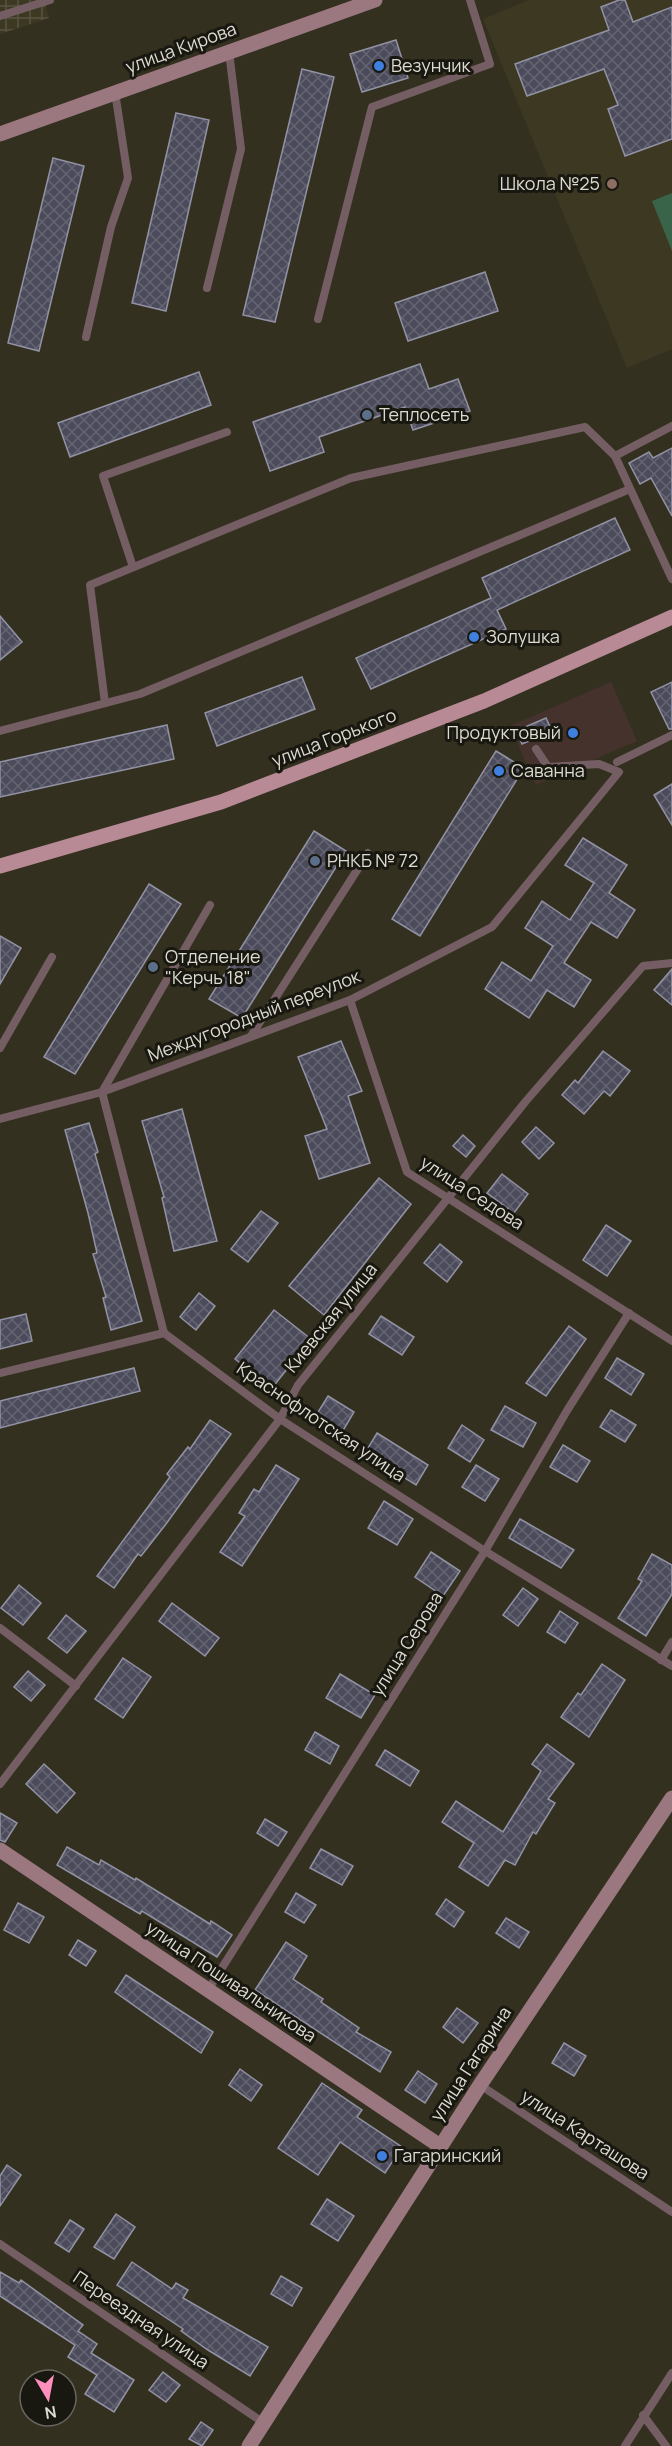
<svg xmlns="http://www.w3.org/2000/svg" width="672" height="2446" font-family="Manrope,sans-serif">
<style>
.commercial{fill:#45322d}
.industrial{fill:url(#industrial-grid)}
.built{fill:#3d3822}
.garden{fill:#3a6449}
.building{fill:url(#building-cross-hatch);stroke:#9292a5;stroke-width:1.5}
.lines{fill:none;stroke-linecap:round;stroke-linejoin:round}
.lane{stroke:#745e63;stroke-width:8}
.secondary{stroke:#9b777f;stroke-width:15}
.primary{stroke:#b88a95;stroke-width:15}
.shop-dot{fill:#3f7fe0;stroke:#191810;stroke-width:2}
.education-dot{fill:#8d6e63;stroke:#191810;stroke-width:2}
.service-dot{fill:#5c6f8a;stroke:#191810;stroke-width:2}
.labels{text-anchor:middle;stroke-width:6;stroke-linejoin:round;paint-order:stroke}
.street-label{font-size:18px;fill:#dddbd1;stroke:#191810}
.poi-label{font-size:18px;fill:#dddbd1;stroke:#191810;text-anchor:start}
</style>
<defs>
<pattern id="industrial-grid" width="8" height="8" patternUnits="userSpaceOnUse" patternTransform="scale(1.5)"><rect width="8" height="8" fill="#3d3822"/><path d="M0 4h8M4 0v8" fill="none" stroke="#595441"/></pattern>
<pattern id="building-cross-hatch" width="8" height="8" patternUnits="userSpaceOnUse" patternTransform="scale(1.5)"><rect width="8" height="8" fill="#4b4b5b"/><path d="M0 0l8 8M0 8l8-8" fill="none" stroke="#646472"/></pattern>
</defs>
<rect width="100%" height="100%" fill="#343020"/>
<path class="commercial" d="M611,682L637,741L536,785L510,726Z"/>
<path class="industrial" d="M0,0H44L49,18L0,34Z"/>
<path class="built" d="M529,0H672V349L627,368L483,19Z"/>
<path class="garden" d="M672,193V251L652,201Z"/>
<g class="building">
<path d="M619,0H625L633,22L672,7V139L625,156L608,109L618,105L604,69L527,96L515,64L609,30L601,7Z"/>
<path d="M396,40L408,78L362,92L350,54Z"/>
<path d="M302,69L334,77L275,322L243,315Z"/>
<path d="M176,113L209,120L166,311L132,303Z"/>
<path d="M53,158L84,166L39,351L8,343Z"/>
<path d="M485,272L498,311L408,341L395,303Z"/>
<path d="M420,364L429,389L458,379L470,411L413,430L405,407L319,437L324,452L270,471L253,422Z"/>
<path d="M199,372L211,405L70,457L58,423Z"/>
<path d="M672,448V516L651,478L640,484L629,463L649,452L653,458Z"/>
<path d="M615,518L630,550L497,610L506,629L371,689L356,658L491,598L482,578Z"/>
<path d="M0,616L22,642L0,660Z"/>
<path d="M302,677L315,709L217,746L205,713Z"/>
<path d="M672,682V729H669L651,692Z"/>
<path d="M546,718L552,731L522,744L516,731Z"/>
<path d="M167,725L174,759L0,797V762Z"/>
<path d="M496,751L524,768L420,936L392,919Z"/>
<path d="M672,784V825L654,795Z"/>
<path d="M314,831L346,851L242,1018L209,999Z"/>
<path d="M583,838L627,865L609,893L635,910L617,938L591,922L564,963L591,980L574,1007L547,990L529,1018L485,989L502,962L531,981L553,946L525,928L542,901L570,920L594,883L565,865Z"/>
<path d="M149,884L181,904L75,1074L44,1057Z"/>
<path d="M0,936L21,948L0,984Z"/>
<path d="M672,969V1005L654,990Z"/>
<path d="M341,1041L362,1091L348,1096L370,1163L319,1179L305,1136L327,1129L298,1057Z"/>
<path d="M603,1051L630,1071L610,1096L604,1091L584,1114L562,1095L575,1080L578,1083Z"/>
<path d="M182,1109L217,1241L174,1251L162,1198L164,1197L142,1121Z"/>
<path d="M89,1123L98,1152L95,1154L142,1321L111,1330L103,1298L106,1297L93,1254L97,1253L88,1213L65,1130Z"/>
<path d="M536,1127L554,1143L539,1159L522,1142Z"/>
<path d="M463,1135L475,1146L466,1157L453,1146Z"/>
<path d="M502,1174L528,1194L514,1213L487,1193Z"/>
<path d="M379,1178L411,1204L324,1315L289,1286Z"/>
<path d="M261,1211L278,1223L248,1262L231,1249Z"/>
<path d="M606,1225L631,1241L607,1276L583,1260Z"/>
<path d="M440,1244L462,1262L447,1282L424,1263Z"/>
<path d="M199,1293L215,1306L196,1330L180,1317Z"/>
<path d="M274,1310L311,1339L272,1388L235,1359Z"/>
<path d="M26,1314L32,1341L0,1349V1320Z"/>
<path d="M381,1316L414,1337L402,1355L369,1334Z"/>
<path d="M569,1326L586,1339L546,1396L526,1383Z"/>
<path d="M617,1358L644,1374L631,1395L605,1378Z"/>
<path d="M134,1368L140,1391L0,1428V1401Z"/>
<path d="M328,1396L354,1412L341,1434L315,1417Z"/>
<path d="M505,1406L536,1423L523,1447L491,1430Z"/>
<path d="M611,1410L636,1425L625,1442L600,1427Z"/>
<path d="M210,1420L231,1434L166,1524L141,1556L138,1554L114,1588L97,1576L170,1477L167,1474L188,1447L190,1449Z"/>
<path d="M462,1425L484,1440L470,1462L448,1448Z"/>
<path d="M377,1433L428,1465L416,1485L365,1453Z"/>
<path d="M563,1445L590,1461L577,1482L550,1467Z"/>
<path d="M276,1465L299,1479L242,1566L220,1552L245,1516L239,1513L254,1489L259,1492Z"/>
<path d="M476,1465L499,1479L485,1501L462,1487Z"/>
<path d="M384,1501L413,1519L397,1545L368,1528Z"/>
<path d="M520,1519L574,1550L561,1568L509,1538Z"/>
<path d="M431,1552L460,1571L443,1596L415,1577Z"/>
<path d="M652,1554L672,1565V1594L646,1636L618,1618L642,1581L638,1579Z"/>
<path d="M19,1585L41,1603L23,1625L1,1608Z"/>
<path d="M523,1588L538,1599L518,1626L503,1615Z"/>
<path d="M172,1603L219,1638L205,1656L159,1621Z"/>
<path d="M560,1611L578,1623L565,1643L547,1632Z"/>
<path d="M66,1615L86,1631L67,1653L48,1638Z"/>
<path d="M123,1658L151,1677L123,1718L95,1699Z"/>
<path d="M602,1664L625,1680L589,1737L561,1717L578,1693L581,1695Z"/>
<path d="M28,1671L45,1685L31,1701L14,1687Z"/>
<path d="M340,1674L375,1695L361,1718L326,1698Z"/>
<path d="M315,1732L339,1746L330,1764L305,1750Z"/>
<path d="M547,1744L574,1764L548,1799L555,1803L536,1834L533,1832L515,1865L505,1860L488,1886L459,1867L474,1843L442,1822L456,1801L503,1832L541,1771L532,1764Z"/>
<path d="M385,1750L419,1771L410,1786L376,1765Z"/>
<path d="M44,1764L75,1793L57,1813L26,1784Z"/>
<path d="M0,1813L17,1823L5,1842L0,1840Z"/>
<path d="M265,1819L287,1832L278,1846L257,1833Z"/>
<path d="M67,1847L99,1865L101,1860L135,1880L136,1878L210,1924L211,1921L232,1935L217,1957L142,1911L140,1914L57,1865Z"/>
<path d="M321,1849L353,1866L342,1885L310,1868Z"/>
<path d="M296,1893L316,1905L304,1923L285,1912Z"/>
<path d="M446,1899L464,1912L454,1927L436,1914Z"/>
<path d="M18,1903L44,1917L29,1943L4,1930Z"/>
<path d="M506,1918L529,1932L519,1948L496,1933Z"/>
<path d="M78,1940L96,1951L86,1966L69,1955Z"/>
<path d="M286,1942L307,1956L293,1979L323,1999L321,2002L359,2028L356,2032L391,2052L380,2072L255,1990Z"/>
<path d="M126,1975L213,2032L201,2053L115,1992Z"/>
<path d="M457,2008L478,2023L463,2043L443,2027Z"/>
<path d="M564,2043L586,2056L574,2076L552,2063Z"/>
<path d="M240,2069L262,2085L251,2101L229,2085Z"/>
<path d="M418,2071L437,2084L425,2103L405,2090Z"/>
<path d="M322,2083L362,2110L357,2117L402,2147L385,2173L340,2142L318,2175L278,2148Z"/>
<path d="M7,2165L21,2175L0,2206V2176Z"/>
<path d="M327,2199L354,2216L338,2241L311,2224Z"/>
<path d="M116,2214L135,2227L114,2259L94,2247Z"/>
<path d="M70,2220L84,2229L69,2252L55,2243Z"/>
<path d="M132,2262L172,2289L176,2283L188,2290L183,2298L268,2347L250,2376L208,2350L181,2331L183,2329L117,2285Z"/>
<path d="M0,2272L19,2283L21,2280L83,2325L78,2331L97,2344L91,2353L134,2380L114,2412L85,2394L97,2375L68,2357L75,2345L0,2296Z"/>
<path d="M281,2276L302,2288L292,2306L271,2294Z"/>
<path d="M163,2372L180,2385L166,2402L149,2390Z"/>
<path d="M201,2422L213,2430L202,2446L189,2439Z"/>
</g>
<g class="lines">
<g class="lane">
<path d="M0,16L50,0"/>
<path d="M207,288L241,149L229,52"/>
<path d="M318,319L372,107L490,64L470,0"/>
<path d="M86,337L111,227L128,178L115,92"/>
<path d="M615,456L672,426"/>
<path d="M133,567L103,476L227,432"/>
<path d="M105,703L90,585L351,478L585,427L615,456L672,579"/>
<path d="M0,731L140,694L630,489"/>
<path d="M617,762L672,735"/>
<path d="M210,905L102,1092L164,1333L280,1419L485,1551L672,1666"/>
<path d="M350,1000L407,1172L672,1341"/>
<path d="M251,1036L368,853"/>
<path d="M0,1048L52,957"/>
<path d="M0,1119L102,1092L350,1000L492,927L619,772L599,764L548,767L536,749"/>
<path d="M0,1373L164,1333"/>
<path d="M0,1628L76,1686"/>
<path d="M661,1660L672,1642"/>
<path d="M0,1784L280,1419L298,1385L526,1101L643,966L672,963"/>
<path d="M208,1990L485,1551L568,1409L629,1313"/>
<path d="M480,2085L672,2212"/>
<path d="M0,2244L264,2423"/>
<path d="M643,2415L666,2446"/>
<path d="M625,2446L672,2373"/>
</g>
<g class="secondary">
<path d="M0,134L375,0"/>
<path d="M0,1850L440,2146"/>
<path d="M249,2446L480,2085L672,1798"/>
</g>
<path class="primary" d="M0,866L221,802L484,701L672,617"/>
</g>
<g class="shop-dot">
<circle cx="379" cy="66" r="6"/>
<circle cx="474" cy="637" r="6"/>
<circle cx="573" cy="733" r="6"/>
<circle cx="499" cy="771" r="6"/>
<circle cx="382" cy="2156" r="6"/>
</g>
<circle class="education-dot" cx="612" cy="184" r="6"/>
<g class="service-dot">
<circle cx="367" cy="415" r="6"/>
<circle cx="315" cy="861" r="6"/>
<circle cx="153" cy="967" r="6"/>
</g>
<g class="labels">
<g class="street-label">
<text transform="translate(181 48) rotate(-20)" y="6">улица Кирова</text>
<text transform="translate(334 738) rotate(-21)" y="6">улица Горького</text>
<text transform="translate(254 1016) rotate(-21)" y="6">Междугородный переулок</text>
<text transform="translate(472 1193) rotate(33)" y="6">улица Седова</text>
<text transform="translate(331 1318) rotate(-51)" y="6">Киевская улица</text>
<text transform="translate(321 1422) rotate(34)" y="6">Краснофлотская улица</text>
<text transform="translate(407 1644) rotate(-58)" y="6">улица Серова</text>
<text transform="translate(231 1982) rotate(34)" y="6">улица Пошивальникова</text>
<text transform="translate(471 2064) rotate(-57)" y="6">улица Гагарина</text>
<text transform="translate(585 2135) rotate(33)" y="6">улица Карташова</text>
<text transform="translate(141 2320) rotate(34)" y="6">Переездная улица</text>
</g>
<g class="poi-label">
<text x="391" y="72">Везунчик</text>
<text x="600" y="190" text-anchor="end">Школа №25</text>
<text x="379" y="421">Теплосеть</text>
<text x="486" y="643">Золушка</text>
<text x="561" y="739" text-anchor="end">Продуктовый</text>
<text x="511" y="777">Саванна</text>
<text x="327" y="867">РНКБ № 72</text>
<text x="165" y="963">Отделение<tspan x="165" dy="21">"Керчь 18"</tspan></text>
<text x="394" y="2162">Гагаринский</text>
</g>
</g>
<g transform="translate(48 2398) rotate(170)"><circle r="28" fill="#191810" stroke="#67665d" stroke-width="1.5"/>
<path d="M0-4.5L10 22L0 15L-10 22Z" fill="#fe8ebc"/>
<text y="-9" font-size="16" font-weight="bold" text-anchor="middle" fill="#dddbd1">N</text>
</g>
</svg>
